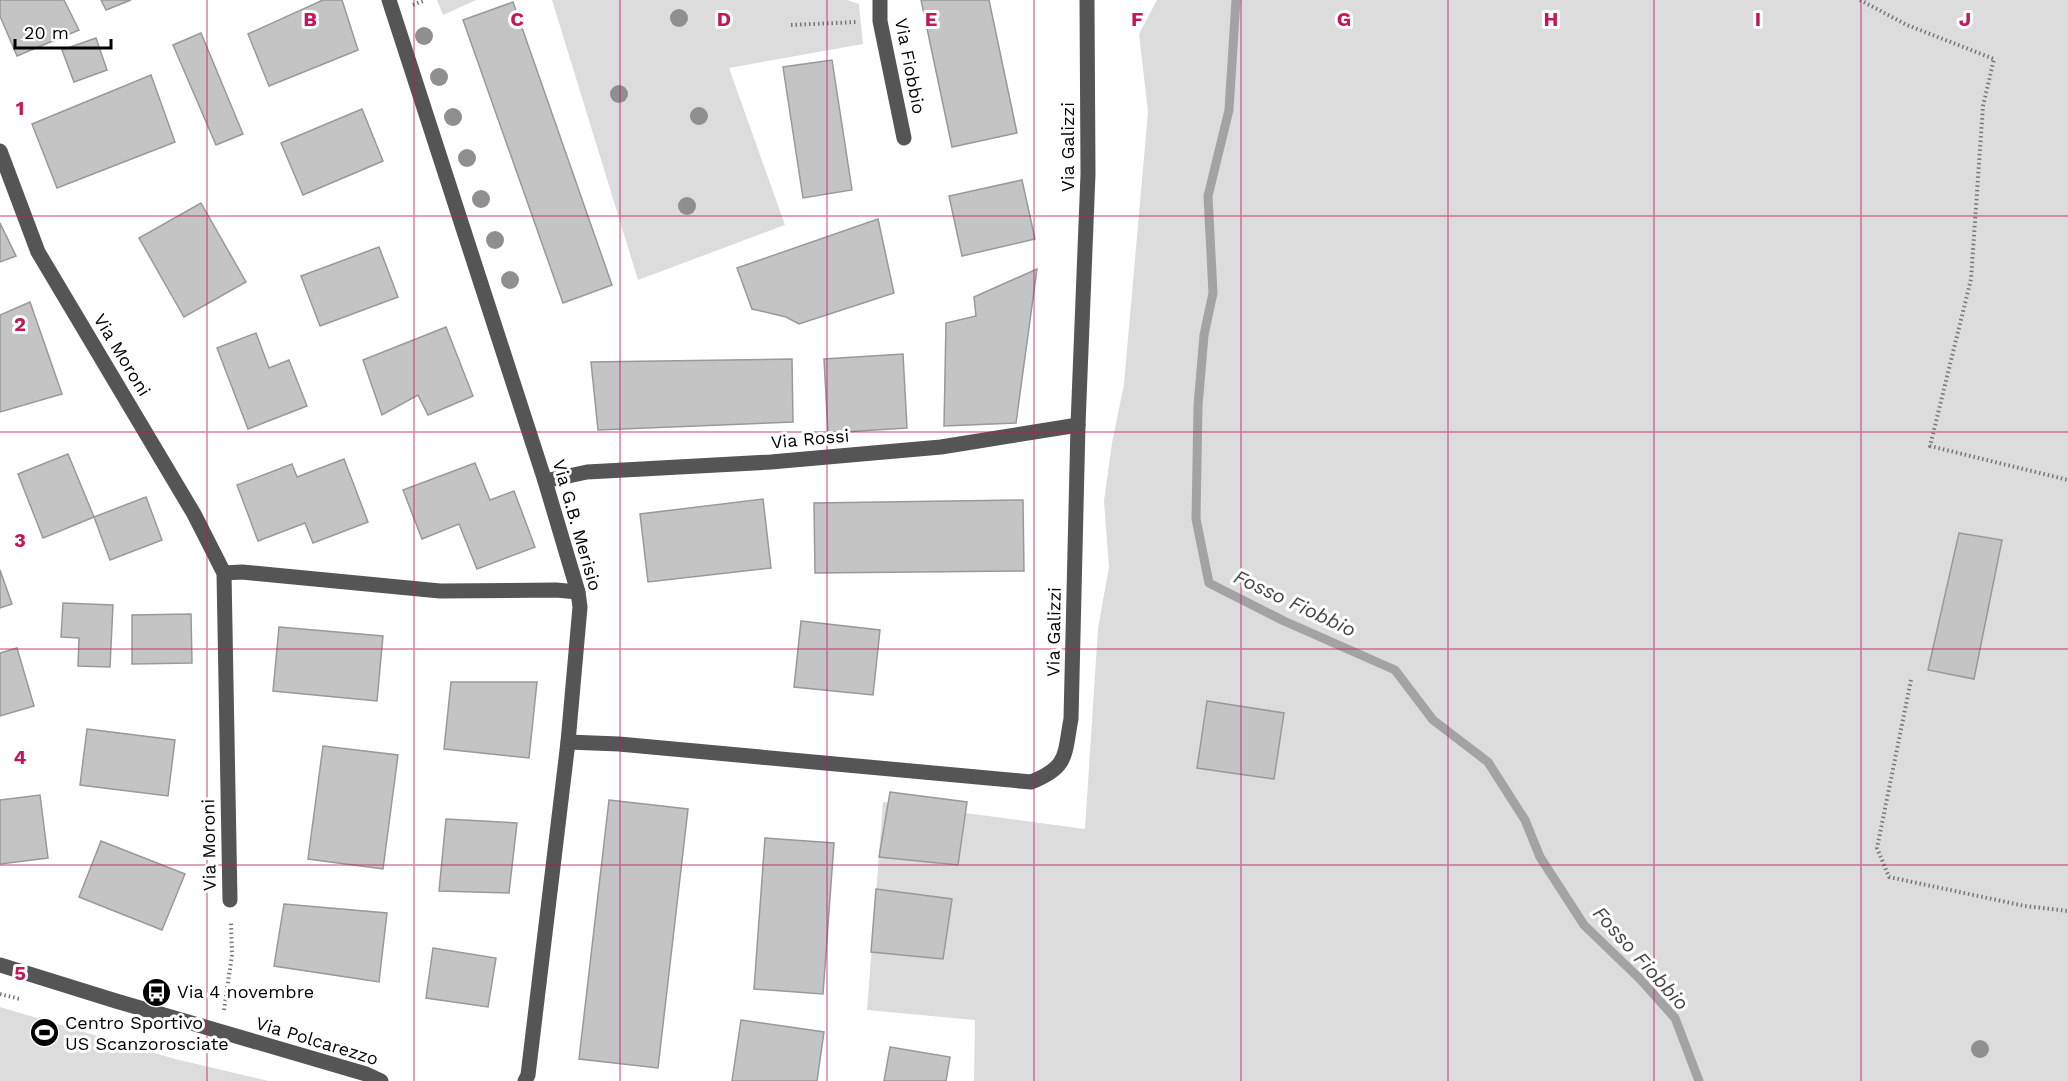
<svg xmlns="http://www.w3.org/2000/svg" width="2068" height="1081" font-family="'Work Sans',sans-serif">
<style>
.green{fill:#dcdcdc}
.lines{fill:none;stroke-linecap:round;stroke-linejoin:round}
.stream{stroke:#a3a3a3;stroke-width:9}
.building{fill:#c4c4c4;stroke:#999;stroke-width:1.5}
.path{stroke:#777;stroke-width:4;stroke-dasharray:1.5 3;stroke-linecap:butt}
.minor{stroke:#555;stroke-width:15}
.tree{fill:#8f8f8f}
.grid{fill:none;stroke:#c2185b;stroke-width:1.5;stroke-opacity:0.55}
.labels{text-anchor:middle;stroke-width:6;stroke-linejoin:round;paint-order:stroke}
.street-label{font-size:18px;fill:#000;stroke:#fff}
.poi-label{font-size:18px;fill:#000;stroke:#fff;text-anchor:start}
.water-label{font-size:20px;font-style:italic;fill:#444;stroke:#fff}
.grid-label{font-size:20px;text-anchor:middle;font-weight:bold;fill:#c2185b;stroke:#fff;stroke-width:6;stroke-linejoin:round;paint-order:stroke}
</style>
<rect width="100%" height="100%" fill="#fff"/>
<g class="green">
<path d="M437,0H476L443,15Z"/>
<path d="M552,0H847L859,4L863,44L729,68L785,225L638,280Z"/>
<path d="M1157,0H2068V1081H974L975,1020L867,1010L883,802L1085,829L1098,628L1109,567L1104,501L1112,443L1124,384L1148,112L1139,34Z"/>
<path d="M0,1007L175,1059L269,1081H0Z"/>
</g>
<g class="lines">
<path class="stream" d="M1236,0L1229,110L1208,196L1213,293L1204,335L1198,406L1196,519L1209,583L1284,621L1395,670L1433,720L1488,762L1525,820L1540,857L1584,925L1640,979L1675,1018L1699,1081"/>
</g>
<g class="building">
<path d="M0,0H64L79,30L17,56L0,16Z"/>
<path d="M101,0H131L106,10Z"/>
<path d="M323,0H342L358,50L269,86L248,34Z"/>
<path d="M921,0H989L1017,133L952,147Z"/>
<path d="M513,2L612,285L563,303L463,20Z"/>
<path d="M201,33L243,134L216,145L173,45Z"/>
<path d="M96,38L107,70L74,82L62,50Z"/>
<path d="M832,60L852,190L803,198L783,67Z"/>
<path d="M151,75L175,142L57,188L32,124Z"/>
<path d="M362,109L383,161L303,195L281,143Z"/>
<path d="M1022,180L1035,239L962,256L949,196Z"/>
<path d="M201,203L246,282L184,317L139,238Z"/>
<path d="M878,219L894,293L799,324L786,317L752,309L737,268Z"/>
<path d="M0,223L16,256L0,262Z"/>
<path d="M379,247L398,297L320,326L301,276Z"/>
<path d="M1037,269L1016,423L944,426L946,323L976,316L974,297Z"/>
<path d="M30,302L62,394L0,412V315Z"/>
<path d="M446,327L473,396L428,415L418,395L382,415L363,360Z"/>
<path d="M256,333L269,368L289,360L307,406L248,429L217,348Z"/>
<path d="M903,354L907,428L828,433L824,359Z"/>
<path d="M792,359L793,422L598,430L591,362Z"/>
<path d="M68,454L94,517L43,538L18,474Z"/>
<path d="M344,459L368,522L313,543L305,523L258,541L237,485L292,464L297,477Z"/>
<path d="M475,463L490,500L514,491L535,547L477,569L459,524L422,539L403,490Z"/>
<path d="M146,497L162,540L110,560L94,517Z"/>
<path d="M763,499L771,568L648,582L640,514Z"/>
<path d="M1023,500L1024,571L815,573L814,503Z"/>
<path d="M1959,533L2002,540L1974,679L1928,670Z"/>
<path d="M0,570L12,604L0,608Z"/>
<path d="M63,603L113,605L110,667L78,666L79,638L61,637Z"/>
<path d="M191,614L192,663L132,664V615Z"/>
<path d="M801,621L880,630L873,695L794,687Z"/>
<path d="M279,627L383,636L377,701L273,691Z"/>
<path d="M17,648L34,706L0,716V653Z"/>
<path d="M451,682H537L529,758L444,749Z"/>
<path d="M1207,701L1284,713L1274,779L1197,768Z"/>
<path d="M87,729L175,740L168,796L80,785Z"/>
<path d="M323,746L398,755L383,869L308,859Z"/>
<path d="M890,792L967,802L958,865L879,857Z"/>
<path d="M40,795L48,858L0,864V800Z"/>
<path d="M609,800L688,809L658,1068L579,1059Z"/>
<path d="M446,819L517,823L509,893L439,891Z"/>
<path d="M765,838L834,843L823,994L754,989Z"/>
<path d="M101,841L185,874L162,930L79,897Z"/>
<path d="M876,889L952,899L943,959L871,952Z"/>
<path d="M284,904L387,913L379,982L274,966Z"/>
<path d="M433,948L496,958L488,1007L426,998Z"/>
<path d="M741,1020L824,1032L817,1081H732Z"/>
<path d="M890,1047L950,1057L946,1081H884Z"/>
</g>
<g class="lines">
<g class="path">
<path d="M1860,0L1907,25L1994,59L1983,106L1971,279L1930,446L2068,480"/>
<path d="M413,5L425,0"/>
<path d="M791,25L856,22"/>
<path d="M1911,680L1877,848L1889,877L2025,906L2068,911"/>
<path d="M0,994L20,999"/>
<path d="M224,1010L232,955L231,922"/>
</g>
<g class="minor">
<path d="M389,0L545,481L578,592L580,607L568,742L528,1075L525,1081"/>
<path d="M880,0V21L904,138"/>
<path d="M0,151L38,252L194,514L224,573L230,900"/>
<path d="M545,481L587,472L771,462L941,447L1078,425"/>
<path d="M224,573L242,572L440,591L556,590L578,592"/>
<path d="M568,742L619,744L1031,782C1069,767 1064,755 1071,719L1078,425L1088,174L1087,0"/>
<path d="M0,965L116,1001L366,1074L381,1081"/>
</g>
</g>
<g class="tree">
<circle cx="679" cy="18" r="9"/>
<circle cx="424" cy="36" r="9"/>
<circle cx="439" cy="77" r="9"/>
<circle cx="619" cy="94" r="9"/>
<circle cx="699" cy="116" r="9"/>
<circle cx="453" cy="117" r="9"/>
<circle cx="467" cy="158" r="9"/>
<circle cx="481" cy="199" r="9"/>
<circle cx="687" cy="206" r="9"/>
<circle cx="495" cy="240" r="9"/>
<circle cx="510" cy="280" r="9"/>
<circle cx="1980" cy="1049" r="9"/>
</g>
<path class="grid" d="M207,0V1081M414,0V1081M620,0V1081M827,0V1081M1034,0V1081M1241,0V1081M1448,0V1081M1654,0V1081M1861,0V1081M0,216H2068M0,432H2068M0,649H2068M0,865H2068"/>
<defs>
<symbol id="bus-disc" viewBox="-11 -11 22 22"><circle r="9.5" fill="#000" stroke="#fff"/><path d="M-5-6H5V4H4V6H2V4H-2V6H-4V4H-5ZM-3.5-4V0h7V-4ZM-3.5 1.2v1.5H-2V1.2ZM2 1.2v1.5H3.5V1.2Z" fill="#fff"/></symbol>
<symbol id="stadium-disc" viewBox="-11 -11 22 22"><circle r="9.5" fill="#000" stroke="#fff"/><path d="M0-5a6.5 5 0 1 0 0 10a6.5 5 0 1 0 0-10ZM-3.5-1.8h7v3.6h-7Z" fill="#fff"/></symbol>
</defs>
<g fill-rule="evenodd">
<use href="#bus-disc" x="140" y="976" width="33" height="33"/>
<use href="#stadium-disc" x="28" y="1016" width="33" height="33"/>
</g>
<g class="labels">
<g class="street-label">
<text transform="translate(910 66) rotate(79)" y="6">Via Fiobbio</text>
<text transform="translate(1068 147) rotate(-90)" y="6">Via Galizzi</text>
<text transform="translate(122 355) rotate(59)" y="6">Via Moroni</text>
<text transform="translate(810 439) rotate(-5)" y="6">Via Rossi</text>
<text transform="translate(577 525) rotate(74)" y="6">Via G.B. Merisio</text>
<text transform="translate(1054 632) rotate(-89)" y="6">Via Galizzi</text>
<text transform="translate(209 845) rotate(-91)" y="6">Via Moroni</text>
<text transform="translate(317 1041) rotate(17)" y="6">Via Polcarezzo</text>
</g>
<g class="poi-label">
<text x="177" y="998">Via 4 novembre</text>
<text x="65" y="1029">Centro Sportivo<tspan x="65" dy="21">US Scanzorosciate</tspan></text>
</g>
<g class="water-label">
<text transform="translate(1295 603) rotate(25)" y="7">Fosso Fiobbio</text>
<text transform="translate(1641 958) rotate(48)" y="7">Fosso Fiobbio</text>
</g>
</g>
<g class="grid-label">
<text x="310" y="26">B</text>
<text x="517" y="26">C</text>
<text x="724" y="26">D</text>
<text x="931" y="26">E</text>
<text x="1137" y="26">F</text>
<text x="1344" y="26">G</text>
<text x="1551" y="26">H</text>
<text x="1758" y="26">I</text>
<text x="1965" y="26">J</text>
<text x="20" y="115">1</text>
<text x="20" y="331">2</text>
<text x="20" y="547">3</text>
<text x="20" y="764">4</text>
<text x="20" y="980">5</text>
</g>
<path d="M15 39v9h96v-9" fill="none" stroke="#000000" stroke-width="3"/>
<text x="24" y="39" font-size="18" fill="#000000" stroke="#ffffff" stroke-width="4.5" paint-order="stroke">20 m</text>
</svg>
